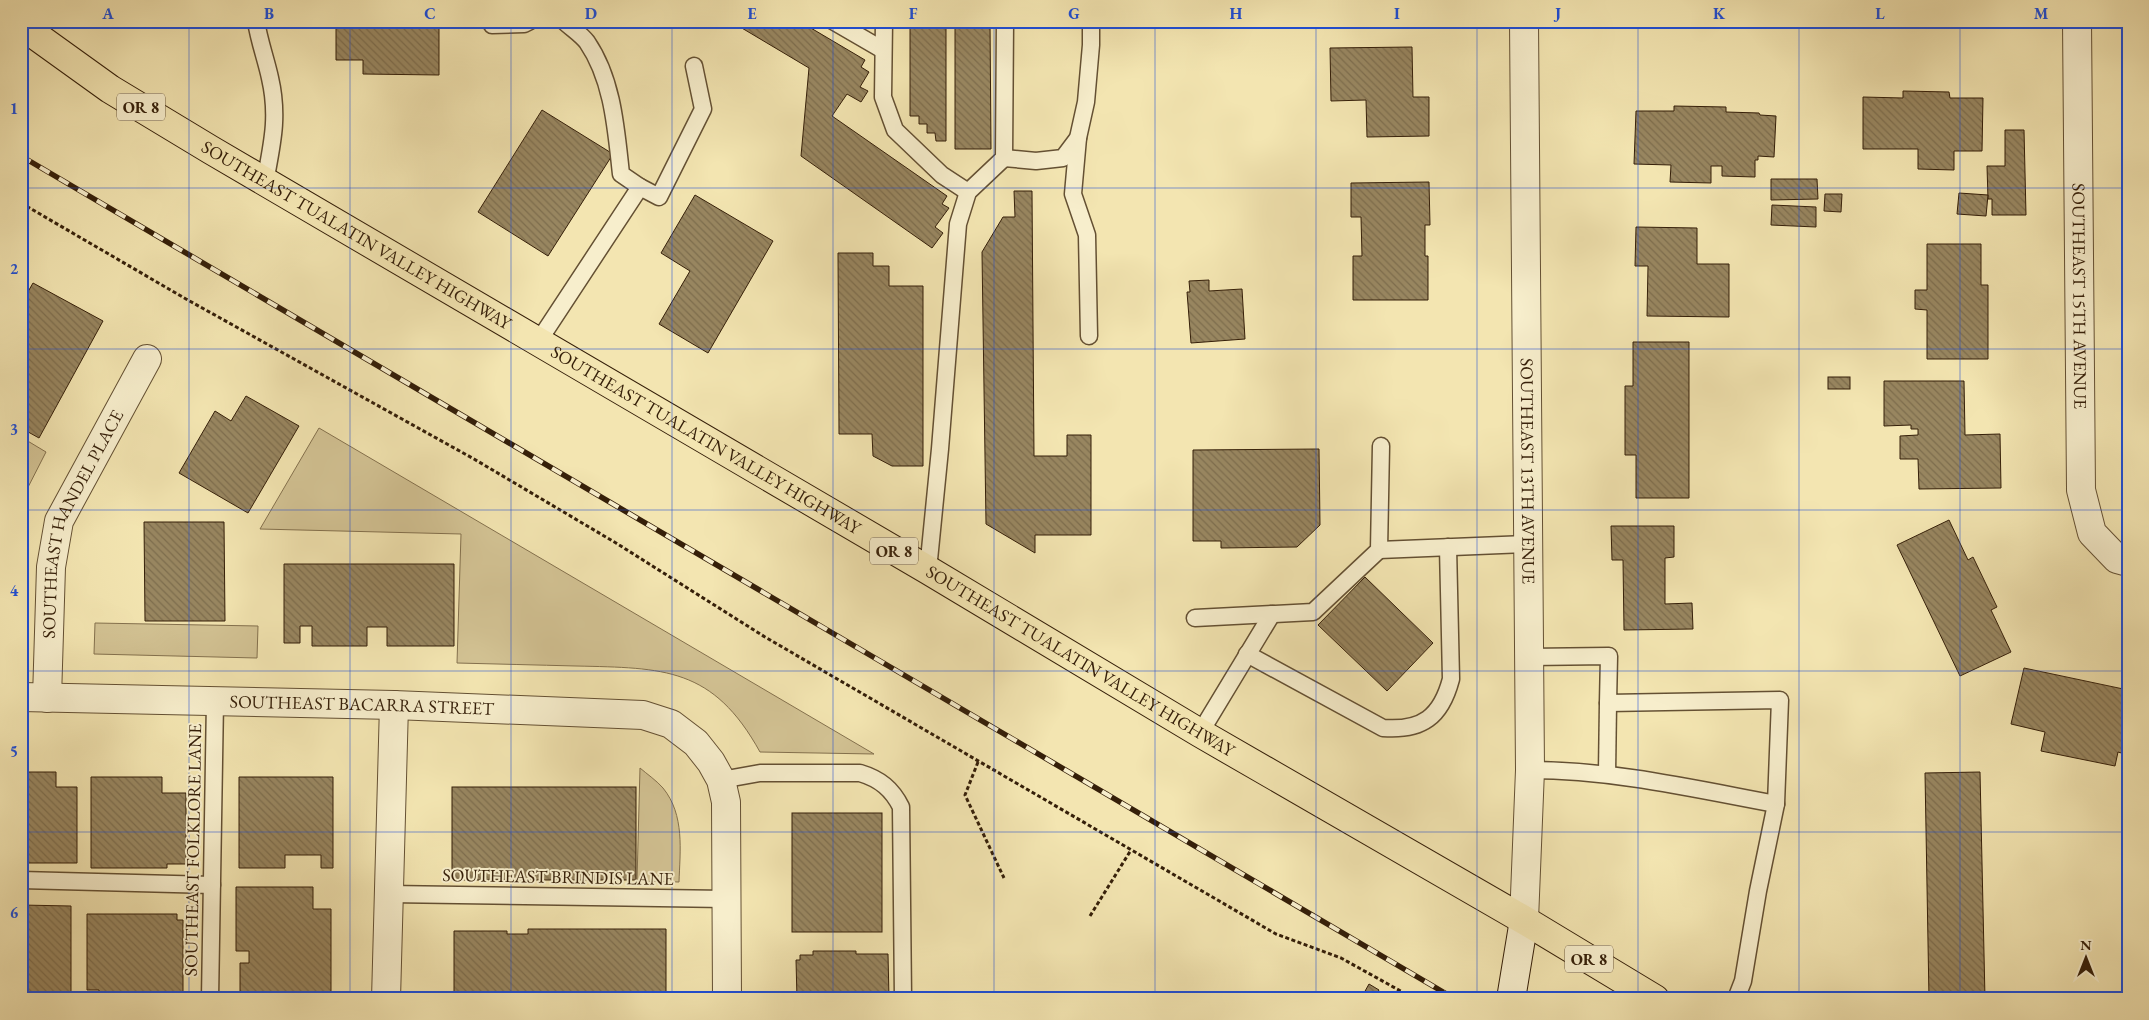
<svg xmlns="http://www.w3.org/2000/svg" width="2149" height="1020" font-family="'EB Garamond',serif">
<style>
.green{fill:#d3c394;stroke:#84714e}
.building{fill:url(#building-back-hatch);stroke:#351f09}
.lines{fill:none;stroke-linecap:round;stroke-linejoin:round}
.service-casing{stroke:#645033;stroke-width:19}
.minor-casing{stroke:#645033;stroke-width:30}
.tertiary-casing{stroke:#645033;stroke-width:30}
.secondary-casing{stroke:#351f09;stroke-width:30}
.primary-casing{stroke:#351f09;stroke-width:30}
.path{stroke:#351f09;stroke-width:3;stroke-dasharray:4 2.5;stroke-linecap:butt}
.service{stroke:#f7eecc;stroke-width:16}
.minor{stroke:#f7eecc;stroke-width:28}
.tertiary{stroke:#f7eecc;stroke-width:28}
.secondary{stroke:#f7eecc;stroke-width:28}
.primary{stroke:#f3e5b1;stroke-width:28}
.rail-casing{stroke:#351f09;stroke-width:5.5}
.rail{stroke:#f7eecc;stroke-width:4;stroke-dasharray:11;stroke-linecap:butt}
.grid{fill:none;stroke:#1d4ed8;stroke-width:1;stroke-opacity:0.55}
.labels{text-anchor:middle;stroke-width:4;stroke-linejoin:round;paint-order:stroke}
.shield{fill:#f7eecc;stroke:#6f5d44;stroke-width:1}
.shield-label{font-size:16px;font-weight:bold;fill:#351f09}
.street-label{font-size:18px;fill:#351f09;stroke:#f7eecc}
.neatline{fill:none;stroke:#1d4ed8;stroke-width:2}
.grid-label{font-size:16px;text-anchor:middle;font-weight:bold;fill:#1d4ed8}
</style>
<defs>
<pattern id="building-back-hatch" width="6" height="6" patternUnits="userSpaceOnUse" patternTransform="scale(1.25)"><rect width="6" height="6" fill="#988660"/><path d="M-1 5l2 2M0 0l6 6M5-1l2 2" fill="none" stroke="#7d6d4d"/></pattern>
</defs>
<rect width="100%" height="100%" fill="#f3e5b1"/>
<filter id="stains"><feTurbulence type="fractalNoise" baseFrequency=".004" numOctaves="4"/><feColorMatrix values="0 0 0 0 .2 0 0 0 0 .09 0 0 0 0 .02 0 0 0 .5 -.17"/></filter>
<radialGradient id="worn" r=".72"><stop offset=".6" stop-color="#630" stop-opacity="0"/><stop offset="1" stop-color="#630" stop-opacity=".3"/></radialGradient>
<g class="green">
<path d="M319,428L874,754L760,752C713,667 664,668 576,666C537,665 497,664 457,663L461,534L260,529Z"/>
<path d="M21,437L46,452L22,499H21Z"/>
<path d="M95,623L258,626L257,658L94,654Z"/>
<path d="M640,768C647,774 657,781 663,788C685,815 680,851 679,882L637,881Z"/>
</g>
<g class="building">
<path d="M336,21H439V75L363,74V60H336Z"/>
<path d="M730,21H799L865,60L861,67L869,72L860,87L868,91L861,102L847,94L832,116L947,196L942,204L949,208L935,227L943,233L932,248L801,156L809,68Z"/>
<path d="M910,21H946V141H936L935,133H927V124H919V116H910Z"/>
<path d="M955,21H990L991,149H955Z"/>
<path d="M1412,47L1413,97H1429V136L1367,137L1366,100L1331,101L1330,48Z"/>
<path d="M1903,91L1949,92L1950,98H1983L1982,151H1954V170L1918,169V149H1863V97L1903,98Z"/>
<path d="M1674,106L1726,107V112L1759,113L1760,115L1776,116L1774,157L1758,156V160H1755V177L1722,176V166H1711V183L1670,182L1671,165L1634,164L1636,111H1674Z"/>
<path d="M542,110L613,154L548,256L478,212Z"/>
<path d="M2005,130H2024L2026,215H1992V199H1988L1987,166H2005Z"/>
<path d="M1771,179H1817L1818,199L1771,200Z"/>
<path d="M1429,182L1430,225H1425V256H1428V300H1353V256H1362L1361,217H1351V183Z"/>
<path d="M1014,191H1032L1034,456H1067V435H1091V535H1035V553L986,524L982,252L1003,217H1015Z"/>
<path d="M1959,193L1988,195L1986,216L1957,214Z"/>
<path d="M1825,194H1842L1841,212L1824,211Z"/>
<path d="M695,195L773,241L708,353L659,324L690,271L661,253Z"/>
<path d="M1772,205L1816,207V227L1771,225Z"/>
<path d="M1636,227L1697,228V264H1729V317L1647,316L1648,266H1635Z"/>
<path d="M1927,244H1981V285H1988V359H1927V310L1915,309V290H1927Z"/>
<path d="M838,253H873V266H889V286H923V466H892L873,456L872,434H839Z"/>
<path d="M1209,280V291L1242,289L1245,339L1191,343L1187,292H1190L1189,281Z"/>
<path d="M33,283L103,321L39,438L21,428V304Z"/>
<path d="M1633,342H1689V498H1636V455H1625V386H1633Z"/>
<rect x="1828" y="377" width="22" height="12"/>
<path d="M1884,381H1964L1965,435L2000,434L2001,488L1919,489L1918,459H1900V436L1918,435V429H1911V425L1884,426Z"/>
<path d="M246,396L299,426L248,513L179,473L215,411L231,421Z"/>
<path d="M1319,449L1320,525L1297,547L1221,548V541H1193V450Z"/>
<path d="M1949,520L1968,560L1973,557L1997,607L1991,610L2011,652L1960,676L1897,545Z"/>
<path d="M144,522H224L225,621H145Z"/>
<path d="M1611,526H1674V557L1665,558V604L1692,603L1693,629L1624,630L1623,560H1612Z"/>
<path d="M284,564H454V646H387V627H367V646H312V626H300V643H284Z"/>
<path d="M1365,577L1433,643L1387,691L1318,625Z"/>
<path d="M2024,668L2128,690V755L2118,752L2115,766L2041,751L2045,732L2011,724Z"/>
<path d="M21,772H56V787H77V863H21Z"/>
<path d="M1980,772L1985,999H1929L1925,773Z"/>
<path d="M91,777H162V793H186V864H167V868H91Z"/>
<path d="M239,777H333V868H321V855H285V868H239Z"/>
<rect x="452" y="787" width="184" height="93"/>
<rect x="792" y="813" width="90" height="119"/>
<path d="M236,887H313V909H331V999H240V963H249V951H236Z"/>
<path d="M21,905L71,906V995H21Z"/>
<path d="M87,914H177V920H183V999L99,998V990H87Z"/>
<path d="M528,929H666V999H454V931H507V934H528Z"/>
<path d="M813,951H856V954H888L889,999H797L796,960H800V955H813Z"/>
<path d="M1369,984L1379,990L1374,998L1364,993Z"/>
</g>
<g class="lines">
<defs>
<g id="service">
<path d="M256,21C259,41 266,59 270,78C279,117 272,144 265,182"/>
<path d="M564,21C571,28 581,34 587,42C613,80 616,129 621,174L640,187"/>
<path d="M833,21L883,50"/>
<path d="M884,21L883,97L895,130L942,175L968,192"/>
<path d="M492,25L524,24L530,21"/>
<path d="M1078,138L1073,194L1087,235L1089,336"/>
<path d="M1004,158L1036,161L1063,158L1078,138L1086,102L1091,45V21"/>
<path d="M538,342L640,187L659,197L703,109L694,66"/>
<path d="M1379,550L1528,544"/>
<path d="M928,570L940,449L958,224L968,192L1004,158L1005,21"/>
<path d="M1195,618L1313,612L1379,550L1381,446"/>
<path d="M1247,654L1383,728C1422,731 1441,717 1451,679L1448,547"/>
<path d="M1529,657L1609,656L1608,703L1780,700L1776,804L1758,891L1743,981L1736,999"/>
<path d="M1200,733L1272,614"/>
<path d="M1530,770C1613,770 1695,789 1776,804"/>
<path d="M1607,774L1608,703"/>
<path d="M721,780L760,773H860C880,779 892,789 901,807L903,999"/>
<path d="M21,880L212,885"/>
<path d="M389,894L726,899"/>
<path d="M210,999L215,701"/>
</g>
<g id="minor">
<path id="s1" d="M2077,21L2081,490L2092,533L2117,559L2128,562"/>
<path id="s2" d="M21,697L394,705L643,715L671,724L696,743L711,762L721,780L726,802L727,999"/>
<path id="s3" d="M47,698L51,567L59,521L147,359"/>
<path d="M386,999L394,705"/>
</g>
<g id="tertiary">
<path id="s4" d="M1524,21L1530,770L1524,920"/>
</g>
<path id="secondary" d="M1511,999L1524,920"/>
<g id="primary">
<path id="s5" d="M21,25L110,89L211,150L928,570L1200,733L1524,920L1655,999"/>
</g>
</defs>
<use href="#service" class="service-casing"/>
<use href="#minor" class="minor-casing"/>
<use href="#tertiary" class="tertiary-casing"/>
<use href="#secondary" class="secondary-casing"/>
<use href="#primary" class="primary-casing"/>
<g class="path">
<path d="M21,203L186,299L474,459L616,543L765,637L1276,934L1341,958L1415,999"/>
<path d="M978,762L965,795L1004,878"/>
<path d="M1090,916L1131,850"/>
</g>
<use href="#service" class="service"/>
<use href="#minor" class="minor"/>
<use href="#tertiary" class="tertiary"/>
<use href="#secondary" class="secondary"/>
<use href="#primary" class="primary"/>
<defs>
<path id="rail" d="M21,156L1455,999"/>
</defs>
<use href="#rail" class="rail-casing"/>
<use href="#rail" class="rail"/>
</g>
<path class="grid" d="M189,21V999M350,21V999M511,21V999M672,21V999M833,21V999M994,21V999M1155,21V999M1316,21V999M1477,21V999M1638,21V999M1799,21V999M1960,21V999M21,188H2128M21,349H2128M21,510H2128M21,671H2128M21,832H2128"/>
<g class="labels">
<g class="shield">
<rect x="117" y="93.5" width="48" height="27" rx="4"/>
<rect x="870" y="537.5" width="48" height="27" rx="4"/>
<rect x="1565" y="945.5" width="48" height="27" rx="4"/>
</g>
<g class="shield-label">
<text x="141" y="113">OR 8</text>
<text x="894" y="557">OR 8</text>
<text x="1589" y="965">OR 8</text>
</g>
<g class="street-label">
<text dy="6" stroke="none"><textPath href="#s5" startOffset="396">SOUTHEAST TUALATIN VALLEY HIGHWAY</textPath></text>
<text dy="6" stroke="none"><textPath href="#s1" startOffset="275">SOUTHEAST 15TH AVENUE</textPath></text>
<text dy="6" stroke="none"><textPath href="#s5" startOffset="801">SOUTHEAST TUALATIN VALLEY HIGHWAY</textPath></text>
<text dy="6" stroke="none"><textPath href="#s4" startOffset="450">SOUTHEAST 13TH AVENUE</textPath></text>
<text dy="6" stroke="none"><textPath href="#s3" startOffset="181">SOUTHEAST HANDEL PLACE</textPath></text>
<text dy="6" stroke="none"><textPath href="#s5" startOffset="1236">SOUTHEAST TUALATIN VALLEY HIGHWAY</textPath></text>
<text dy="6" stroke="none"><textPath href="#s2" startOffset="341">SOUTHEAST BACARRA STREET</textPath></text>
<text transform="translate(193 850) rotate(-89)" y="6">SOUTHEAST FOLKLORE LANE</text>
<text transform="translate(558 877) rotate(1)" y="6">SOUTHEAST BRINDIS LANE</text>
</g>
</g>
<rect width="2149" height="1020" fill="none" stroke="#f3e5b1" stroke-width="55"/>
<g transform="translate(2086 958)" stroke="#f7eecc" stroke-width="4" paint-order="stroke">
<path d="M0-4L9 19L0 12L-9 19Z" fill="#351f09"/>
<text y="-8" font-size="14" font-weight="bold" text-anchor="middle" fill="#351f09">N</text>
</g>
<rect x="28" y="28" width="2094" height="964" class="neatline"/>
<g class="grid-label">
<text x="108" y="19">A</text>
<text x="269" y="19">B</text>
<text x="430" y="19">C</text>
<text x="591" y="19">D</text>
<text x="752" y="19">E</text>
<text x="913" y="19">F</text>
<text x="1074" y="19">G</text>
<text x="1236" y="19">H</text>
<text x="1397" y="19">I</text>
<text x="1558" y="19">J</text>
<text x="1719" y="19">K</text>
<text x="1880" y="19">L</text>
<text x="2041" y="19">M</text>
<text x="14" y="114">1</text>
<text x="14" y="274">2</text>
<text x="14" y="435">3</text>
<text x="14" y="596">4</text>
<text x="14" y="757">5</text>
<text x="14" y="918">6</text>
</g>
<rect width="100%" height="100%" filter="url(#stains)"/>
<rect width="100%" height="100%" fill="url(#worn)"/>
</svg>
